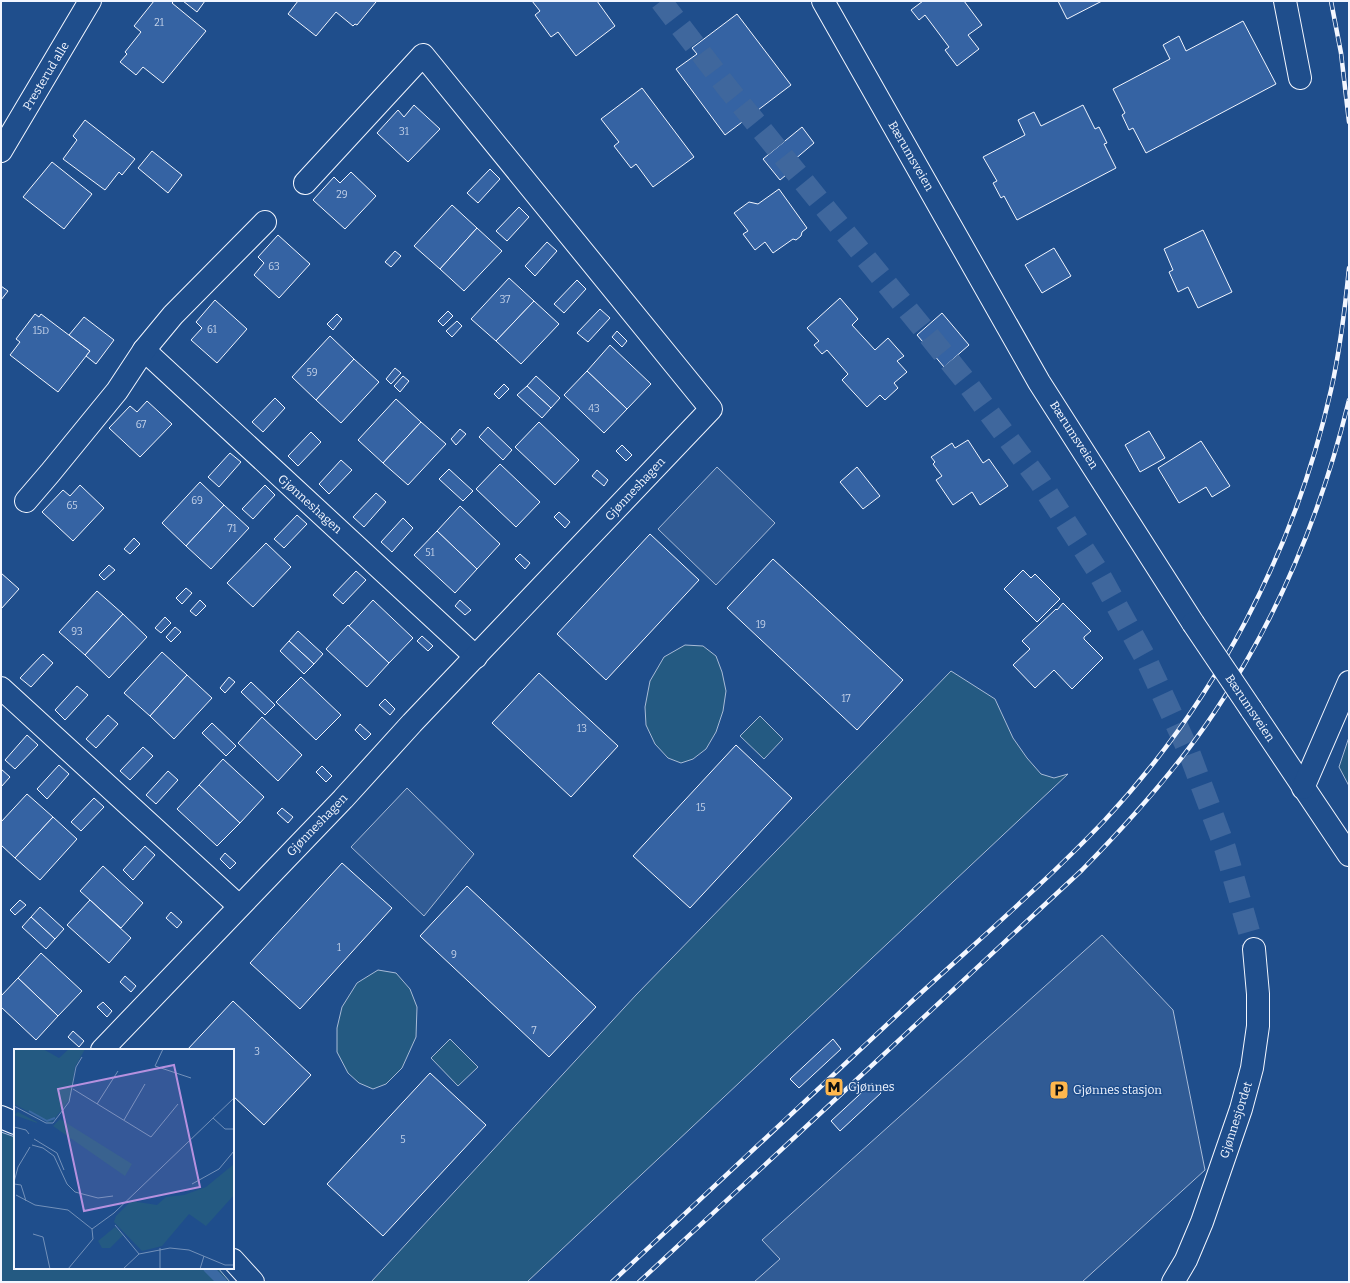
<svg xmlns="http://www.w3.org/2000/svg" width="1350" height="1283" font-family="Bitter,serif">
<style>
.green{fill:#245a82;stroke:#a8bbd7}
.parking{fill:#305b95;stroke:#a8bbd7}
.lines{fill:none;stroke-linecap:round;stroke-linejoin:round}
.stream{stroke:#3b69a3;stroke-width:10}
.building{fill:#3563a3;stroke:#f2f6ff}
.major-tunnel{stroke:#3f679d;stroke-width:22;stroke-dasharray:22 11;stroke-linecap:butt}
.minor-casing{stroke:#f2f6ff;stroke-width:24}
.major-casing{stroke:#f2f6ff;stroke-width:24}
.minor{stroke:#1f4e8c;stroke-width:22}
.major{stroke:#1f4e8c;stroke-width:22}
.rail-casing{stroke:#f2f6ff;stroke-width:4.5}
.rail{stroke:#1f4e8c;stroke-width:3;stroke-dasharray:9;stroke-linecap:butt}
.minor-bridge-casing{stroke:#f2f6ff;stroke-width:24;stroke-linecap:butt}
.minor-bridge{stroke:#1f4e8c;stroke-width:22}
.labels{text-anchor:middle;stroke-width:3;stroke-linejoin:round;paint-order:stroke}
.number-label{font-size:10px;fill:#c3d1e8}
.street-label{font-size:12px;fill:#f2f6ff;stroke:#1f4e8c}
.poi-label{font-size:12px;fill:#f2f6ff;stroke:#1f4e8c;text-anchor:start}
.inset-river{fill:none;stroke:#3b69a3;stroke-width:2}
.inset-road{fill:none;stroke:#7391ba;stroke-width:1}
.view{fill:#b691df;fill-opacity:0.15;stroke:#b691df;stroke-width:2}
.inset-edge{fill:none;stroke:#f2f6ff;stroke-width:2}
</style>
<rect width="100%" height="100%" fill="#1f4e8c"/>
<g class="green">
<path d="M685,645L703,646L716,656L722,672L726,691L723,711L716,732L706,749L693,759L681,763L668,758L655,744L646,725L645,707L650,681L664,657Z"/>
<path d="M951,671L995,699L1013,738L1027,758L1041,774L1054,778L1068,774L527,1282H371L636,995Z"/>
<path d="M760,716L783,739L764,759L740,736Z"/>
<path d="M1349,737V786L1339,767Z"/>
<path d="M378,970L396,973L410,989L417,1007L416,1037L402,1068L386,1084L373,1089L359,1083L348,1073L337,1052V1028L342,1007L357,983Z"/>
<path d="M450,1039L478,1067L458,1086L431,1058Z"/>
<path d="M1,1132L15,1137V1268H218L230,1282H1Z"/>
</g>
<g class="parking">
<path d="M717,467L775,523L716,585L658,529Z"/>
<path d="M407,788L474,854L424,916L351,847Z"/>
<path d="M1102,935L1173,1010L1205,1170L1082,1282H754L780,1259L762,1240Z"/>
</g>
<g class="lines">
<path class="stream" d="M208,1268L222,1282"/>
</g>
<g class="building">
<path d="M154,1H174L172,3L206,31L163,83L143,67L136,75L120,62L127,54L125,52L141,32L134,26Z"/>
<path d="M183,1H205L197,12Z"/>
<path d="M298,1H375L376,2L357,25L355,24L353,26L336,12L316,36L288,14Z"/>
<path d="M532,1H597L615,26L576,56L558,32L551,37L535,15L540,11Z"/>
<path d="M923,1H964L982,25L968,35L979,49L957,66L945,50L949,47L925,15L919,20L911,10Z"/>
<path d="M1058,1H1102L1067,19Z"/>
<path d="M737,14L791,85L725,135L676,69L697,54L692,48Z"/>
<path d="M1243,21L1276,84L1146,153L1133,128L1129,130L1122,115L1125,113L1113,89L1170,59L1163,45L1179,36L1186,51Z"/>
<path d="M642,88L694,157L653,187L636,164L631,168L614,146L619,142L601,119Z"/>
<path d="M414,105L440,129L408,162L377,133L398,110L404,117Z"/>
<path d="M1083,105L1095,129L1099,127L1107,143L1104,144L1116,168L1017,220L1004,196L1001,198L993,183L997,181L983,157L1025,135L1018,120L1034,112L1041,126Z"/>
<path d="M85,120L135,159L122,175L119,172L105,190L63,159L77,140L73,136Z"/>
<path d="M802,127L814,143L794,160L798,165L780,180L763,159Z"/>
<path d="M152,151L182,175L168,193L138,168Z"/>
<path d="M52,162L92,194L64,229L23,197Z"/>
<path d="M490,169L500,179L478,203L467,193Z"/>
<path d="M351,172L376,196L345,229L313,200L334,177L340,183Z"/>
<path d="M779,189L807,228L802,232L801,236L796,240L793,239L773,253L765,242L755,250L743,234L748,231L734,213L749,202L758,204Z"/>
<path d="M452,205L477,228L440,269L414,246Z"/>
<path d="M519,207L529,217L507,241L496,231Z"/>
<path d="M477,228L502,251L464,291L440,269Z"/>
<path d="M1203,230L1232,292L1198,308L1188,287L1178,292L1169,272L1173,270L1164,249Z"/>
<path d="M278,235L310,264L279,298L254,275L264,263L258,257Z"/>
<path d="M547,242L557,251L535,276L525,266Z"/>
<path d="M1054,248L1071,276L1042,293L1025,265Z"/>
<path d="M395,251L401,256L391,267L385,262Z"/>
<path d="M509,278L534,301L496,341L471,319Z"/>
<path d="M577,280L586,289L564,313L554,304Z"/>
<path d="M1,286L8,291L1,300Z"/>
<path d="M840,298L858,319L852,325L875,350L888,338L904,356L897,361L907,372L894,383L898,388L885,400L880,395L867,407L842,380L848,374L827,350L822,354L814,345L819,341L807,328Z"/>
<path d="M215,300L247,329L217,363L191,340L202,328L196,322Z"/>
<path d="M534,301L559,324L521,364L496,341Z"/>
<path d="M600,309L610,318L588,342L577,333Z"/>
<path d="M448,311L453,316L443,326L438,321Z"/>
<path d="M942,313L969,345L944,367L917,335Z"/>
<path d="M35,314L39,317L41,314L90,351L58,392L10,355L20,342L16,339Z"/>
<path d="M337,314L342,319L333,330L327,324Z"/>
<path d="M84,317L114,340L96,364L86,356L90,351L69,335Z"/>
<path d="M457,321L462,326L452,337L446,331Z"/>
<path d="M617,331L627,341L622,347L612,337Z"/>
<path d="M330,336L354,359L316,400L292,377Z"/>
<path d="M610,345L651,384L627,409L587,371Z"/>
<path d="M354,359L379,382L341,423L316,400Z"/>
<path d="M395,368L401,373L391,384L386,379Z"/>
<path d="M587,371L627,409L604,433L564,395Z"/>
<path d="M403,376L409,381L400,392L394,386Z"/>
<path d="M536,376L560,398L551,408L527,386Z"/>
<path d="M504,384L509,389L499,399L494,394Z"/>
<path d="M527,386L551,408L542,418L517,395Z"/>
<path d="M275,398L285,408L263,432L252,422Z"/>
<path d="M396,399L421,422L383,463L358,440Z"/>
<path d="M147,401L172,424L140,457L109,428L130,406L137,412Z"/>
<path d="M421,422L446,444L408,485L383,463Z"/>
<path d="M539,422L579,460L555,485L515,447Z"/>
<path d="M488,427L512,450L503,460L479,437Z"/>
<path d="M460,429L466,434L456,445L451,439Z"/>
<path d="M1149,431L1165,458L1140,472L1125,445Z"/>
<path d="M311,432L321,442L298,466L288,456Z"/>
<path d="M968,440L983,463L989,459L1008,486L980,505L972,492L953,505L936,480L942,476L933,464L935,462L931,457L952,443L955,448Z"/>
<path d="M1201,441L1230,486L1212,497L1206,487L1179,503L1158,468Z"/>
<path d="M622,445L632,455L626,461L616,451Z"/>
<path d="M230,453L241,462L219,487L208,477Z"/>
<path d="M341,460L352,470L329,494L319,484Z"/>
<path d="M500,464L540,502L516,527L476,489Z"/>
<path d="M857,467L880,496L863,509L840,482Z"/>
<path d="M449,469L473,491L463,501L439,479Z"/>
<path d="M597,470L608,480L604,486L592,476Z"/>
<path d="M200,482L224,505L186,546L162,523Z"/>
<path d="M80,485L104,508L73,541L42,512L63,490L70,496Z"/>
<path d="M265,485L275,495L253,519L242,509Z"/>
<path d="M376,493L386,502L364,527L353,517Z"/>
<path d="M224,505L249,528L211,569L186,546Z"/>
<path d="M460,506L500,544L477,569L437,531Z"/>
<path d="M559,512L570,522L565,528L554,517Z"/>
<path d="M297,515L307,524L284,548L274,539Z"/>
<path d="M403,518L413,528L392,552L381,542Z"/>
<path d="M437,531L477,569L455,593L414,555Z"/>
<path d="M650,534L699,580L606,680L557,634Z"/>
<path d="M134,538L140,544L130,554L124,549Z"/>
<path d="M266,543L291,567L253,607L227,583Z"/>
<path d="M520,554L530,563L525,569L515,559Z"/>
<path d="M773,559L903,680L857,730L727,608Z"/>
<path d="M109,565L115,570L104,580L99,575Z"/>
<path d="M1023,570L1031,578L1035,574L1060,599L1037,622L1004,589Z"/>
<path d="M356,571L366,580L343,604L333,595Z"/>
<path d="M1,573L19,589L1,609Z"/>
<path d="M186,588L192,593L182,604L176,598Z"/>
<path d="M97,591L123,614L85,655L59,632Z"/>
<path d="M200,600L206,606L196,616L190,611Z"/>
<path d="M373,600L413,638L389,663L349,626Z"/>
<path d="M460,600L471,610L465,615L455,606Z"/>
<path d="M1063,603L1091,631L1084,637V639L1103,658L1072,689L1054,670L1035,688L1013,665L1030,649L1022,641L1056,609L1057,610Z"/>
<path d="M123,614L147,637L109,678L85,655Z"/>
<path d="M165,617L171,623L161,633L155,628Z"/>
<path d="M348,625L389,663L367,687L326,649Z"/>
<path d="M175,627L181,632L171,642L166,637Z"/>
<path d="M298,631L323,654L314,664L289,641Z"/>
<path d="M422,636L433,646L428,651L417,641Z"/>
<path d="M289,641L314,664L304,674L280,651Z"/>
<path d="M162,652L187,675L150,716L124,693Z"/>
<path d="M43,654L53,663L31,687L20,678Z"/>
<path d="M539,673L618,746L571,797L492,723Z"/>
<path d="M187,675L212,698L174,739L150,716Z"/>
<path d="M229,677L235,682L225,693L220,688Z"/>
<path d="M301,677L341,715L316,740L276,702Z"/>
<path d="M251,682L275,705L265,715L241,692Z"/>
<path d="M77,686L88,695L65,720L55,710Z"/>
<path d="M385,699L395,709L390,715L379,705Z"/>
<path d="M108,715L118,724L96,748L86,739Z"/>
<path d="M262,717L302,755L278,781L238,743Z"/>
<path d="M212,723L236,746L226,756L202,733Z"/>
<path d="M360,724L371,734L365,740L355,730Z"/>
<path d="M27,735L38,745L15,769L5,760Z"/>
<path d="M736,745L792,798L690,908L633,856Z"/>
<path d="M143,747L153,756L130,780L120,771Z"/>
<path d="M223,759L264,797L240,823L199,785Z"/>
<path d="M59,765L69,774L47,799L37,789Z"/>
<path d="M322,766L332,776L326,782L316,772Z"/>
<path d="M1,769L10,777L1,787Z"/>
<path d="M168,771L178,780L156,804L146,795Z"/>
<path d="M199,785L240,823L217,846L177,809Z"/>
<path d="M27,794L53,817L15,858L1,845V822Z"/>
<path d="M94,798L104,807L81,831L71,822Z"/>
<path d="M282,808L293,817L288,823L277,813Z"/>
<path d="M53,817L77,839L40,880L15,858Z"/>
<path d="M145,846L155,855L133,880L123,870Z"/>
<path d="M225,853L236,863L230,869L220,859Z"/>
<path d="M342,863L392,908L300,1009L250,963Z"/>
<path d="M103,866L143,903L121,928L80,891Z"/>
<path d="M467,886L596,1007L549,1057L420,936Z"/>
<path d="M20,900L26,905L15,915L10,910Z"/>
<path d="M90,900L131,938L109,963L67,925Z"/>
<path d="M40,907L64,929L55,939L31,917Z"/>
<path d="M171,912L182,922L177,928L166,918Z"/>
<path d="M31,917L55,939L46,949L22,927Z"/>
<path d="M41,953L82,991L58,1016L18,978Z"/>
<path d="M125,976L136,986L131,992L120,982Z"/>
<path d="M18,978L58,1016L36,1040L1,1007V996Z"/>
<path d="M233,1001L311,1075L264,1125L233,1096V1050H187Z"/>
<path d="M103,1002L112,1011L107,1017L97,1007Z"/>
<path d="M73,1031L84,1041L79,1047L68,1037Z"/>
<path d="M833,1039L841,1049L799,1088L790,1079Z"/>
<path d="M430,1073L486,1125L383,1236L327,1184Z"/>
<path d="M872,1083L881,1093L840,1131L831,1121Z"/>
</g>
<g class="lines">
<path class="major-tunnel" d="M661,1L726,86L964,379L1040,482L1097,570L1146,659L1189,752L1225,848L1254,949"/>
<defs>
<g id="minor">
<path d="M823,1L1039,382L1193,623"/>
<path d="M1285,1L1300,78"/>
<path d="M1,151L90,1"/>
<path d="M144,350L476,657"/>
<path d="M26,501L50,473L117,391L144,350L173,315L265,222"/>
<path d="M1,688L239,906"/>
<path d="M1251,709L1349,855"/>
<path d="M1303,788L1349,682"/>
<path d="M102,1050L343,799L412,723L711,409L423,55L305,183"/>
<path d="M1,1117L15,1123"/>
<path d="M233,1260L253,1282"/>
</g>
<path id="major" d="M1173,1282L1186,1260L1202,1222L1241,1109L1252,1068L1258,1026V994L1254,949"/>
</defs>
<use href="#minor" class="minor-casing"/>
<use href="#major" class="major-casing"/>
<use href="#minor" class="minor"/>
<use href="#major" class="major"/>
<defs>
<g id="rail">
<path d="M1331,1L1341,53L1349,122"/>
<path d="M612,1282C711,1189 810,1096 910,1003C975,943 1043,885 1104,821C1216,701 1295,550 1331,390C1340,350 1345,309 1349,268"/>
<path d="M639,1282L1082,870C1130,821 1176,770 1214,713C1278,618 1322,511 1349,400"/>
</g>
</defs>
<use href="#rail" class="rail-casing"/>
<use href="#rail" class="rail"/>
<defs>
<path id="minor-bridge" d="M1193,623L1251,709"/>
</defs>
<use href="#minor-bridge" class="minor-bridge-casing"/>
<use href="#minor-bridge" class="minor-bridge"/>
</g>
<defs>
<symbol id="metro-square" viewBox="-11 -11 22 22"><rect x="-9" y="-9" width="18" height="18" rx="4" fill="#ffb74d" stroke="#1f4e8c"/><path d="M-5.5 5V-5H-3L0 0L3-5H5.5V5H3V-.5L0 4L-3-.5V5Z" fill="#111"/></symbol>
<symbol id="parking-square" viewBox="-11 -11 22 22"><rect x="-9" y="-9" width="18" height="18" rx="4" fill="#ffb74d" stroke="#1f4e8c"/><path d="M-3.5-5.5H1a3.5 3.5 0 0 1 0 7H-1V5.5H-3.5ZM-1-3.4V-.6H.8a1.4 1.4 0 0 0 0-2.8Z" fill="#111"/></symbol>
</defs>
<g fill-rule="evenodd">
<use href="#metro-square" x="823" y="1076" width="22" height="22"/>
<use href="#parking-square" x="1048" y="1079" width="22" height="22"/>
</g>
<g class="labels">
<g class="number-label">
<text x="159" y="26">21</text>
<text x="404" y="135">31</text>
<text x="342" y="198">29</text>
<text x="274" y="270">63</text>
<text x="505" y="303">37</text>
<text x="212" y="333">61</text>
<text x="41" y="334">15D</text>
<text x="312" y="376">59</text>
<text x="594" y="412">43</text>
<text x="141" y="428">67</text>
<text x="197" y="504">69</text>
<text x="72" y="509">65</text>
<text x="232" y="532">71</text>
<text x="430" y="556">51</text>
<text x="761" y="628">19</text>
<text x="77" y="635">93</text>
<text x="846" y="702">17</text>
<text x="582" y="732">13</text>
<text x="701" y="811">15</text>
<text x="339" y="951">1</text>
<text x="454" y="958">9</text>
<text x="534" y="1034">7</text>
<text x="257" y="1055">3</text>
<text x="403" y="1143">5</text>
</g>
<g class="street-label">
<text transform="translate(46 76) rotate(-59)" y="4">Presterud alle</text>
<text transform="translate(911 156) rotate(60)" y="4">Bærumsveien</text>
<text transform="translate(1074 435) rotate(57)" y="4">Bærumsveien</text>
<text transform="translate(635 489) rotate(-47)" y="4">Gjønneshagen</text>
<text transform="translate(310 504) rotate(42)" y="4">Gjønneshagen</text>
<text transform="translate(1250 708) rotate(56)" y="4">Bærumsveien</text>
<text transform="translate(317 825) rotate(-46)" y="4">Gjønneshagen</text>
<text transform="translate(1236 1120) rotate(-72)" y="4">Gjønnesjordet</text>
</g>
<g class="poi-label">
<text x="848" y="1091">Gjønnes</text>
<text x="1073" y="1094">Gjønnes stasjon</text>
</g>
</g>
<g transform="translate(14 1049)">
<rect width="220" height="220" fill="#1f4e8c"/>
<path d="M0,0H29L45,9L55,0H71L61,18L56,49L39,72L35,74L0,55ZM4,63L23,73V74L0,66ZM46,70L118,115L111,127L39,77ZM220,115V146L192,177L175,165L148,197L128,202L100,173L102,167L117,152L143,156L152,148L170,146L192,138ZM101,178L109,186L96,199H88L84,192Z" fill="#245a82"/>
<path class="inset-river" d="M15,62L33,72L41,69"/>
<path class="inset-road" d="M149,0L141,17L177,29M59,40L137,88L164,55M83,55L104,22M0,57L32,74H39L55,53L62,18L68,8M199,69L211,80H220M110,71L131,35M0,78L12,81L15,85M20,90L43,104L50,121M18,96L29,99L40,107L53,135L61,143L84,149L99,147M0,133L4,118L16,98M0,135L7,136L12,152M178,135L205,120L220,102M2,146L21,156L54,161L78,180L79,190L54,220M101,176L125,205M78,180L100,164L220,49M19,185L29,188L36,220M109,220L125,205L156,199L175,201L211,216H220M146,220V199M186,220L190,207"/>
<path class="view" d="M160,16L186,138L70,162L44,40Z"/>
<rect width="220" height="220" class="inset-edge"/>
</g>
<rect width="1350" height="1283" fill="none" stroke="#f2f6ff" stroke-width="4"/>
</svg>
